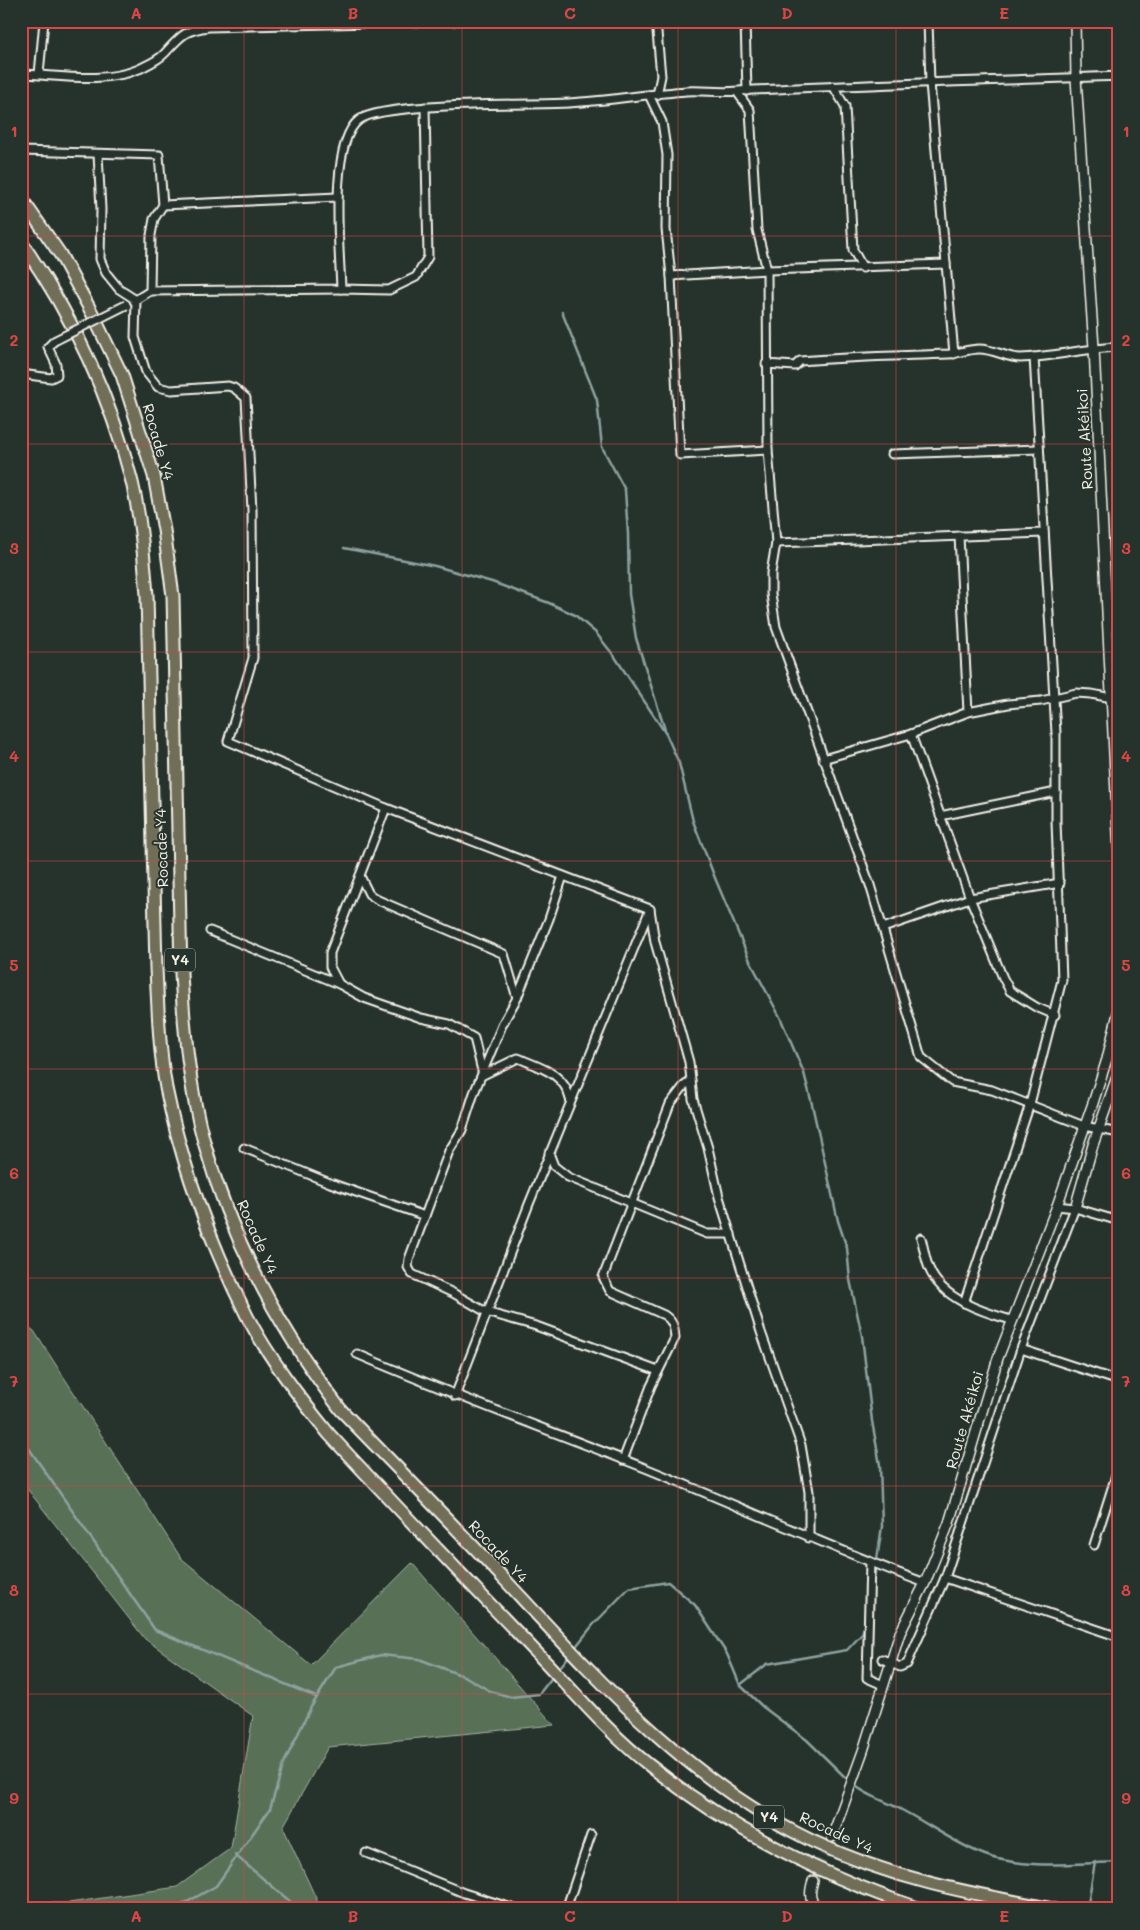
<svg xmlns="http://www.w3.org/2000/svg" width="1140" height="1930" font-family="Mali,sans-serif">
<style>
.green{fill:#587157;stroke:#a6b1a0}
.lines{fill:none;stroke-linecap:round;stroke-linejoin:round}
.stream{stroke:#8ea2a0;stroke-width:2.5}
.tertiary-tunnel{stroke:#455049;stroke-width:9;stroke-dasharray:9 4.5;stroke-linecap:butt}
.minor-casing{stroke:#f4f1e8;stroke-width:11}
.tertiary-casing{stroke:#f4f1e8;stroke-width:12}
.trunk-casing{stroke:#f4f1e8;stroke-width:15}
.minor{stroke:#26332d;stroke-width:7}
.tertiary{stroke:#26332d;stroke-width:9}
.trunk{stroke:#716e59;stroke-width:11}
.minor-bridge-casing{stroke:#f4f1e8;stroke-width:11;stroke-linecap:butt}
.minor-bridge{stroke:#26332d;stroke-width:7}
.grid{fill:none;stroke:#da4645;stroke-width:1;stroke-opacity:0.55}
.labels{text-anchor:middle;stroke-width:4;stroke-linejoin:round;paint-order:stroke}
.shield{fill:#26332d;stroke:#b6b8b0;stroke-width:1}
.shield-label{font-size:14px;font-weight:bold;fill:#f4f1e8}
.street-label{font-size:15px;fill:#f4f1e8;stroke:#26332d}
.neatline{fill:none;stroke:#da4645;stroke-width:2}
.grid-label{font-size:16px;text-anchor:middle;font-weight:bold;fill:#da4645}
</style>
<rect width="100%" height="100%" fill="#26332d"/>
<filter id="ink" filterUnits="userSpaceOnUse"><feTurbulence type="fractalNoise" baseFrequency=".02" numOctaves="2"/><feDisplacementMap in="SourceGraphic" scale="10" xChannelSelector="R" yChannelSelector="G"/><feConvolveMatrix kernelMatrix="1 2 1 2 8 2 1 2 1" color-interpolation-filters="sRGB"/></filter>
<g filter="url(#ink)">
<path class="green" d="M21,1321L34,1331L181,1558L311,1665L412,1563L554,1725L328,1747L283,1827L321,1909H21V1903H69L177,1887L231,1848L253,1716L145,1639L21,1481Z"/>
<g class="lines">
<g class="stream">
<path d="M562,312L597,400L602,447L625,490L628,534L629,594L636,638L665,730"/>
<path d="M344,548L435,566L492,582L549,603L575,615L596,633L615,657L666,734L679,763L693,821L715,878L750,961L780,1017L804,1073L811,1100L838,1221L847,1248L850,1280L862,1336L872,1421L880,1465L882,1526L873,1586"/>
<path d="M21,1437L155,1630L316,1697"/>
<path d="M574,1649L593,1625L629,1588L668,1582L695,1605L727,1654L740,1685L763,1707L807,1740L849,1781"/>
<path d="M557,1671L569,1656"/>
<path d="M740,1685L767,1664L847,1650L862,1634L866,1621"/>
<path d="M853,1784C867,1796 885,1801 900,1809C929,1824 954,1843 985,1855C1026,1870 1076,1863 1119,1862"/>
<path d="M235,1855L299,1909"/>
<path d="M1088,1904L1095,1862"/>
<path d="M162,1909L180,1906L216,1886L270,1809L284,1763L311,1707L336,1667L381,1655L419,1659L466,1677L490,1691L511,1697L539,1694L554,1675"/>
</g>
<path class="tertiary-tunnel" d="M813,1881L832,1837"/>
<defs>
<g id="minor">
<path d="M656,21L661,76L657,95"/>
<path d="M745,21L747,91"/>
<path d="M928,21L930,83L954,354"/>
<path d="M21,74C58,75 104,84 139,69C147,65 159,60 165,53C181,36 184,30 209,27L455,21"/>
<path d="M39,74L44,21"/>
<path d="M833,86L845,106L853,250L863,268"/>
<path d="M737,92L750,110L757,230L767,270L768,450L776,543L771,573V594L776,627L870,885L921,1057L952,1082L992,1090L1084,1126L1119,1133"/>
<path d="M649,95L662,122L667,155L666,229L671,276L680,455L768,450"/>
<path d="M21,151L159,155L163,205L154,219L151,235L150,291L134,301"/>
<path d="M98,154L101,209L100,259L106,273L119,289L136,300L135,337L146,372L158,387L171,390L228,386L234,388L246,398L252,510L253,658L228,741L386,808L650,909L655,942L689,1062L693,1099L708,1148L719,1197L761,1332L801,1445L809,1492V1538"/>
<path d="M163,205L338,197"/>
<path d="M671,276L767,270L946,264"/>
<path d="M341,289L389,290L416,277L428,257L425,107"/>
<path d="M150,291L341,289C340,253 328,143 359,120C383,102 531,105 569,103C608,101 647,94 686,91C703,90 721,93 738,91C865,84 992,81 1119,76"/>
<path d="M766,364L795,366L800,361C850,357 899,356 949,354C959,353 969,349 979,349C994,349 1007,358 1020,358C1053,357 1086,348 1119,347"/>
<path d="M21,374L51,378L57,375L56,364L48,347L54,341"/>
<path d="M892,454L1039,449"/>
<path d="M959,536L968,712"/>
<path d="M776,543L1044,533"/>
<path d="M1108,615L1119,614"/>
<path d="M911,734L970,898L1003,978L1010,991L1036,1007L1055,1015"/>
<path d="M823,759L911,734L968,712L1008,704L1041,701L1076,693L1091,694L1112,698"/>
<path d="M940,816L1056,792"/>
<path d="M360,876L369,894L378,900L504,954L517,998"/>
<path d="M563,876L549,919L517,998L503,1023L474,1093L462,1130L449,1151L409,1259L408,1267L412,1274L453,1293L486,1312L536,1326L658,1371"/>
<path d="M883,928L970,898L1060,883"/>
<path d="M210,931L339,984L364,998L421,1018L449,1024L474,1038L483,1075L518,1058C541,1068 564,1073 570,1099"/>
<path d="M339,984L330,967V953L386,808"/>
<path d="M244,1148L330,1183L425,1216"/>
<path d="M549,1153L554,1166L568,1177L707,1234H731"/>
<path d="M1057,1206L1075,1208L1119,1221"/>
<path d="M1075,1208L1021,1349L945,1578L1119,1637"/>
<path d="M921,1238C924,1248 925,1259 929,1268C941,1299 983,1312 1011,1320"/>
<path d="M964,1303L1030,1104L1062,980L1056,821V733L1034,357"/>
<path d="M1021,1349L1119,1381"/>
<path d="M357,1354C452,1395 549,1430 645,1468C739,1506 831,1548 925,1583"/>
<path d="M455,1396L529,1204L650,909"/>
<path d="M623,1460L651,1386L675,1338C674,1326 673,1321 664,1315L610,1291L603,1277L670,1104L684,1086L691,1081"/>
<path d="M1094,1545L1119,1466"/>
<path d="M870,1562L867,1678L883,1685"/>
<path d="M882,1659L900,1667L907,1664L945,1578"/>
<path d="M366,1853L464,1893L515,1909"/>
<path d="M566,1909L591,1835"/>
</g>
<g id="tertiary">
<path d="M1075,21L1076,78L1094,348L1119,855"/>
<path d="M1075,1208L1093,1145L1119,1071"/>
<path d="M832,1837L863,1751L900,1633L925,1583L949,1523L998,1358L1057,1206L1093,1103L1107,1059L1119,1009"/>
<path d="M813,1881C809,1893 809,1901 819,1909"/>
</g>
<g id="trunk">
<path d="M21,198L60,254L92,313L122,375L154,476L164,530L173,596L181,973C184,1029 189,1088 204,1142C231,1239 280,1330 341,1410C396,1467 452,1523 506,1581C598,1680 688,1782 812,1841C892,1879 968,1893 1053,1909"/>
<path d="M21,242C72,315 110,395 132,482C141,519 144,558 147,595L156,968C158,1008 159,1049 166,1088C182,1167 211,1244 247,1316C269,1358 299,1397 329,1434C396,1507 465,1578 534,1650C570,1687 608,1733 649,1765C731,1830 821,1876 921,1909"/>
</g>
</defs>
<use href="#minor" class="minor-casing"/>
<use href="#tertiary" class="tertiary-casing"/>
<use href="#trunk" class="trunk-casing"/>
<use href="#minor" class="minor"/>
<use href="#tertiary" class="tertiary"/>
<use href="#trunk" class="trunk"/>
<defs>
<path id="minor-bridge" d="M54,341L126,305"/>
</defs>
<use href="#minor-bridge" class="minor-bridge-casing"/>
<use href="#minor-bridge" class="minor-bridge"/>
</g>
</g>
<path class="grid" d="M244,21V1909M462,21V1909M678,21V1909M896,21V1909M21,236H1119M21,444H1119M21,652H1119M21,861H1119M21,1069H1119M21,1278H1119M21,1486H1119M21,1694H1119"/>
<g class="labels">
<g class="shield">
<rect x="165" y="948.5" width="30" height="23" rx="4"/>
<rect x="754" y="1805.5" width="30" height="23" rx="4"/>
</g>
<g class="shield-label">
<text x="180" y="965">Y4</text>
<text x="769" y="1822">Y4</text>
</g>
<g class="street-label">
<text transform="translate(1085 439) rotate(-93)" y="5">Route Akéikoi</text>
<text transform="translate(158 442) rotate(74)" y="5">Rocade Y4</text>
<text transform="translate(162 848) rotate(-92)" y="5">Rocade Y4</text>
<text transform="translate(257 1237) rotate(66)" y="5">Rocade Y4</text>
<text transform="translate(965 1420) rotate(-74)" y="5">Route Akéikoi</text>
<text transform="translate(498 1552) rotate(47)" y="5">Rocade Y4</text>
<text transform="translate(836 1833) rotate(25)" y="5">Rocade Y4</text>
</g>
</g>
<rect width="1140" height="1930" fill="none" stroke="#26332d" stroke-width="55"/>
<rect x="28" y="28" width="1084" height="1874" class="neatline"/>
<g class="grid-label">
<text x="136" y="19">A</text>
<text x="353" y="19">B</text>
<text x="570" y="19">C</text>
<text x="787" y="19">D</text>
<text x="1004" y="19">E</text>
<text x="14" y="137">1</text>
<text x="1126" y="137">1</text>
<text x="14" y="346">2</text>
<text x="1126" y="346">2</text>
<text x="14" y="554">3</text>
<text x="1126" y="554">3</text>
<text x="14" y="762">4</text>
<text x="1126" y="762">4</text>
<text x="14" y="971">5</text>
<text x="1126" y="971">5</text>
<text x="14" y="1179">6</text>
<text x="1126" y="1179">6</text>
<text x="14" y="1387">7</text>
<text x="1126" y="1387">7</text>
<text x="14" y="1596">8</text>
<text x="1126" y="1596">8</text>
<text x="14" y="1804">9</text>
<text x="1126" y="1804">9</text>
<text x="136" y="1922">A</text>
<text x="353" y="1922">B</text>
<text x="570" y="1922">C</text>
<text x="787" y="1922">D</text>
<text x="1004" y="1922">E</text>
</g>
</svg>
